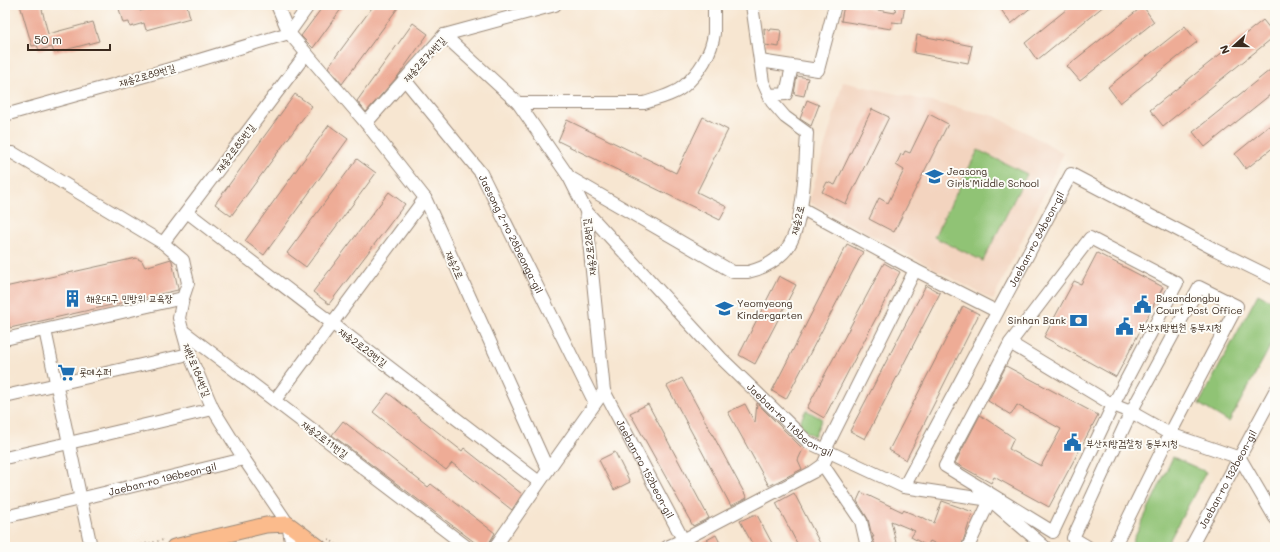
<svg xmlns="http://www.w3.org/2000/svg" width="1280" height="552" font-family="Mali,'Poor Story',sans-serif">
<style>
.built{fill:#f3d4bf}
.green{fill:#90c375;stroke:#66764a}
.building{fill:#eeac96}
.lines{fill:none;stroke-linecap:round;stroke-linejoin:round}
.minor-casing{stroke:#998878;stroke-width:14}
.major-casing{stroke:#998878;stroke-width:17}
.path{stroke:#998878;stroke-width:2;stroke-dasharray:1 3;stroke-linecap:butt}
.minor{stroke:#fff;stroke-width:12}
.major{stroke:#fbbb8c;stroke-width:15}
.labels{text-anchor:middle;stroke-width:4;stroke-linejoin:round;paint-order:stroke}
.street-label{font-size:10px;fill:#3b2a1e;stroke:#fdfcf7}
.poi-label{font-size:10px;fill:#3b2a1e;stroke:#fdfcf7;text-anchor:start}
</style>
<rect width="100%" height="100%" fill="#fdfcf7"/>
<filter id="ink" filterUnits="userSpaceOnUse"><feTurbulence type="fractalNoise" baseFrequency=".025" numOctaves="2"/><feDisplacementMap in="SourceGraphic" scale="8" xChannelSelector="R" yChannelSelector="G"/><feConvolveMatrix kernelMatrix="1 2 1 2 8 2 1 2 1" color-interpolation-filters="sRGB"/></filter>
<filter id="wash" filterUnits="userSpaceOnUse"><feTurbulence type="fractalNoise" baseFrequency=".012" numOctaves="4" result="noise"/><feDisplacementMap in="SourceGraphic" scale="16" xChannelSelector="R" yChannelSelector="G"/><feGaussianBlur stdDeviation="0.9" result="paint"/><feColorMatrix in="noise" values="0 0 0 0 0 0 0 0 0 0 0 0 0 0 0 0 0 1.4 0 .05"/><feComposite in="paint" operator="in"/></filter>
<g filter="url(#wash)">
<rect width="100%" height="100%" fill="#f7e6d1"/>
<path class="built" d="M843,82L995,116L1064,153L993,300L809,202Z"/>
<g class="green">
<path d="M978,150L1027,174L983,261L934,237Z"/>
<path d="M1258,294L1275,303V338L1229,422L1199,404Z"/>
<path d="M806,410L822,419L814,436L797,427Z"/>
<path d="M1173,457L1206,472L1166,547H1130Z"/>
</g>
<g id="blocks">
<g class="building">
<path d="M20,5H41L48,34L93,22L99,41L54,53L52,47L39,50L37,45L32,46Z"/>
<path d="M118,5H139L140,11L161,5H187L190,18L146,30L144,23L130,27L129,22L123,23Z"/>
<path d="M324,5H344L313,48L301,36Z"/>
<path d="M374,5H400L342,84L328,67Z"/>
<path d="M844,5H850L895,13L896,5H905L902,23L892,22L891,29L841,21Z"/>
<path d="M998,5H1034L1011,24Z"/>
<path d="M1072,5H1105L1037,60L1025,43Z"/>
<path d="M1143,6L1154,22L1080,81L1067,66Z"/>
<path d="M1263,20L1275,35V36L1163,126L1150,110Z"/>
<path d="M413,23L428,34L398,76L366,112L357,101Z"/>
<path d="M1185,26L1197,42L1120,103L1108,87Z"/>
<path d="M764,28L770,31L771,29L781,30L779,47L765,45Z"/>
<path d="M917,35L972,46L968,63L914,53Z"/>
<path d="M1275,66V91L1205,147L1193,132Z"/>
<path d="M797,76L808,78L804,96L794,94Z"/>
<path d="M295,94L312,106L231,216L215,204Z"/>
<path d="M807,100L819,105L811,126L800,119Z"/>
<path d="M872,109L889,117L846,204L822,192L827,182L835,185Z"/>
<path d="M929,114L948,124L894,232L869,219L879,198L888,203L904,170L896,165L901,154L903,155L905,151L910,153Z"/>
<path d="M703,117L728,130L697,192L727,207L720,220L558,141L567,120L676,173Z"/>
<path d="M1275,121V146L1246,169L1235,154Z"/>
<path d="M329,125L348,139L264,255L245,241Z"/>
<path d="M357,159L376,173L306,267L287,253Z"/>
<path d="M389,192L405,204L329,304L313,292Z"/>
<path d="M847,244L863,252L786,399L772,391Z"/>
<path d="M1097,253L1163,287L1116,377L1044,337L1074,281L1081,284Z"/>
<path d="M136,258L142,261L145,267L171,259L172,261L178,288V290L10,328L5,307V287Z"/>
<path d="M884,263L900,272L824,418L807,408Z"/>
<path d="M779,276L796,285L755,364L739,355Z"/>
<path d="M926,285L940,293L865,439L850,431Z"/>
<path d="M963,306L979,314L906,460L889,450Z"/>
<path d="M1006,366L1098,415L1049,507L994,477L991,483L955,463L980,415L1014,438L1009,449L1041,466L1061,429L1017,405L1011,415L988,401Z"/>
<path d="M682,378L747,498L731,506L667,386Z"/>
<path d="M388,393L462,451L464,448L522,494L512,510L452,463L446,470L373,412Z"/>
<path d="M757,403L803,449L798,460L802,469L769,486L728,412L745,404L755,423Z"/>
<path d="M648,404L709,518L693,526L630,413Z"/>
<path d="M343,421L428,487L431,484L495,533L489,543L488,547H481L332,435Z"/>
<path d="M615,452L630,482L614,490L599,460Z"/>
<path d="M861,492L903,512V510L922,518V517L934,523L942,501L973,512L961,547H942L930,541L927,546L911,537L915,531L891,521L897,547H876L872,537H874L871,532L868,519L857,501Z"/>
<path d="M794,493L822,547H799L776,503Z"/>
<path d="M753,515H757L774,547H754L740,521Z"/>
<path d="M716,535L722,547H694Z"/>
</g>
</g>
</g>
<g filter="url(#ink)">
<use href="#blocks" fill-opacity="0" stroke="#998878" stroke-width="1"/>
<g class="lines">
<defs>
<g id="minor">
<path d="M277,5L289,33L366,123L425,198L548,470L495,547"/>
<path d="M444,35L518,103L569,177L586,211L604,391L548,470"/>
<path d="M760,61L818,70L835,5"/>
<path id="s1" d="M405,80L481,173L595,403"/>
<path d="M769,95L786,94L792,66"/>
<path d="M518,103H644C656,99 674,95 684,86C699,73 712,53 714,33C714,24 714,14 714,5"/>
<path d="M5,115L166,70L289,33L309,5"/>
<path d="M366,123L444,35L555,5"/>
<path d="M5,153H13L163,243L183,260L188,283L183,298L179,318L189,354L213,409L244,459L288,524L292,547"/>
<path d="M569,177L733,272C738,272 744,272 748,272C761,269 774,262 783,253C805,233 805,163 807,133L785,117L772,102L763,82L752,5"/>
<path d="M801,208L915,270L996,311"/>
<path id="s2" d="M586,211L721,358L808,442L904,487L990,500L1045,547"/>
<path d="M187,212L539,482"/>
<path d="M1090,238L1177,283L1113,405L1053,532L945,466L1010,343Z"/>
<path d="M163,243L306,54"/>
<path d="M45,330L91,547"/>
<path d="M183,331L467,547"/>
<path d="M5,339L183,298"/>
<path d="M1010,343L1113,405L1131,412L1170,434L1240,458L1275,518"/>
<path id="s3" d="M604,391L687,547"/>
<path d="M5,396L189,354"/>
<path d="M275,400L425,198"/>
<path d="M825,450L915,270"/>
<path d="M5,458L213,409"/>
<path d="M823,465L861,521L867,547"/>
<path id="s4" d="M904,487L1071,174L1216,250L1275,279"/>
<path id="s5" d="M5,517L244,459"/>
<path d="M667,547L683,540L813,472L823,465L829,452"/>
<path d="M968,547L990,500"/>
<path d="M1088,547L1073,538L1131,412L1199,287L1237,306L1170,434L1114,547"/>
<path id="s6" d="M1191,547L1275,391"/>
</g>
<path id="major" d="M174,547L266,525L288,524L319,547"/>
</defs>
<use href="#minor" class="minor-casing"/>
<use href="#major" class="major-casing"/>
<g class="path">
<path d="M329,539L339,547"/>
<path d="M130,547L164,540"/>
</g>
<use href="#minor" class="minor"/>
<use href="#major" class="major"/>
</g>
</g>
<defs>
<symbol id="school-bare" viewBox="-9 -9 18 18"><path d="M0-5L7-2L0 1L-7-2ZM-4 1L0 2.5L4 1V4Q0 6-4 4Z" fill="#1f6fb2" stroke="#fdfcf7" stroke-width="2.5" paint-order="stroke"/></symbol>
<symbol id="building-bare" viewBox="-9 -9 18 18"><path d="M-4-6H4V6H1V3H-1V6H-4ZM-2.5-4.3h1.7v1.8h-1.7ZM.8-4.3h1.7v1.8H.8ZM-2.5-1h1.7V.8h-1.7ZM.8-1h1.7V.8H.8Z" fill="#1f6fb2" stroke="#fdfcf7" stroke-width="2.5" paint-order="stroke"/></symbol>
<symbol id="civic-bare" viewBox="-9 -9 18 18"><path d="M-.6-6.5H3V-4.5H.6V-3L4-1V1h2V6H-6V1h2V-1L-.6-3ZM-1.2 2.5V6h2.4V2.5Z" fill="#1f6fb2" stroke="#fdfcf7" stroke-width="2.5" paint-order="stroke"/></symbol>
<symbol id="bank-bare" viewBox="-9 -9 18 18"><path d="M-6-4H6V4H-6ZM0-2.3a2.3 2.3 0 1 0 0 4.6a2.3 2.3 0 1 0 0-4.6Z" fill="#1f6fb2" stroke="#fdfcf7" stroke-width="2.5" paint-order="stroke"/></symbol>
<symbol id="supermarket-bare" viewBox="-9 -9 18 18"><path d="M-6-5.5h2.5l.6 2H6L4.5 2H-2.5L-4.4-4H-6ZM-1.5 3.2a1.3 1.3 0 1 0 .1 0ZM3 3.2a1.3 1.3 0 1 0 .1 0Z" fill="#1f6fb2" stroke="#fdfcf7" stroke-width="2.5" paint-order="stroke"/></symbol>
</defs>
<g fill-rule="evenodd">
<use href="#school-bare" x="922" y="164" width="25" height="25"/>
<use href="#building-bare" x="60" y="286" width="25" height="25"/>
<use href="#civic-bare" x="1130" y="292" width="25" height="25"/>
<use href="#school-bare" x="712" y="296" width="25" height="25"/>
<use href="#bank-bare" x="1066" y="308" width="25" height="25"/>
<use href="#civic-bare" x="1112" y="314" width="25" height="25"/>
<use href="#supermarket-bare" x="54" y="360" width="25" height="25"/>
<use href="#civic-bare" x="1060" y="430" width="25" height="25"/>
</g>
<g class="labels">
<g class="street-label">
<text transform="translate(424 59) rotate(-47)" y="4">재송2로74번길</text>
<text transform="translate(147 75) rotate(-16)" y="4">재송2로89번길</text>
<text transform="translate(235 148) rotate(-53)" y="4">재송2로85번길</text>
<text transform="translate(797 220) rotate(-76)" y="4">재송2로</text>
<text dy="4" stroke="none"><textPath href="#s1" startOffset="188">Jaesong 2-ro 28beonga-gil</textPath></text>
<text dy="4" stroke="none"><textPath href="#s4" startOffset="281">Jaeban-ro 84beon-gil</textPath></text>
<text transform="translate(589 247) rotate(-96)" y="4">재송2로28번길</text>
<text transform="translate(455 265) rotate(66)" y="4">재송2로</text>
<text transform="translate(363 347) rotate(37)" y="4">재송2로23번길</text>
<text transform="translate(197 370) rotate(68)" y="4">재반로184번길</text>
<text dy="4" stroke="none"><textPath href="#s2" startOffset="293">Jaeban-ro 118beon-gil</textPath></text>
<text transform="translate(325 439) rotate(37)" y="4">재송2로11번길</text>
<text dy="4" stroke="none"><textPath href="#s3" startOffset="88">Jaeban-ro 152beon-gil</textPath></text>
<text dy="4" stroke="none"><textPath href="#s5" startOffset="162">Jaeban-ro 196beon-gil</textPath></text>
<text dy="4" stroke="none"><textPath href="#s6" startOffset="77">Jaeban-ro 132beon-gil</textPath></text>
</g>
<g class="poi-label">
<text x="947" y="175">Jeasong<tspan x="947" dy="12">Girls'Middle School</tspan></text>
<text x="86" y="302">해운대구 민방위 교육장</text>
<text x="1156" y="302">Busandongbu<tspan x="1156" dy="12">Court Post Office</tspan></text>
<text x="737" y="307">Yeomyeong<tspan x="737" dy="12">Kindergarten</tspan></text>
<text x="1066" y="324" text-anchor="end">Sinhan Bank</text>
<text x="1138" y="331">부산지방법원 동부지청</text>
<text x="79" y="376">롯데수퍼</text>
<text x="1086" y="447">부산지방검찰청 동부지청</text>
</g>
</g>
<rect width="1280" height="552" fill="none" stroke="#fdfcf7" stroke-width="20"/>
<g transform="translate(1234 46) rotate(249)" stroke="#fdfcf7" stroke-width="3" paint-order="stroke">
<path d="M0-3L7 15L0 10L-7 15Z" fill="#3b2a1e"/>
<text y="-6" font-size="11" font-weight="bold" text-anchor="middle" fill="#3b2a1e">N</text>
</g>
<path d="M28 44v6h82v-6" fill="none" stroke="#3b2a1e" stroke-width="2"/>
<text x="34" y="44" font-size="12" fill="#3b2a1e" stroke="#fdfcf7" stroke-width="3" paint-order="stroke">50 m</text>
</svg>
